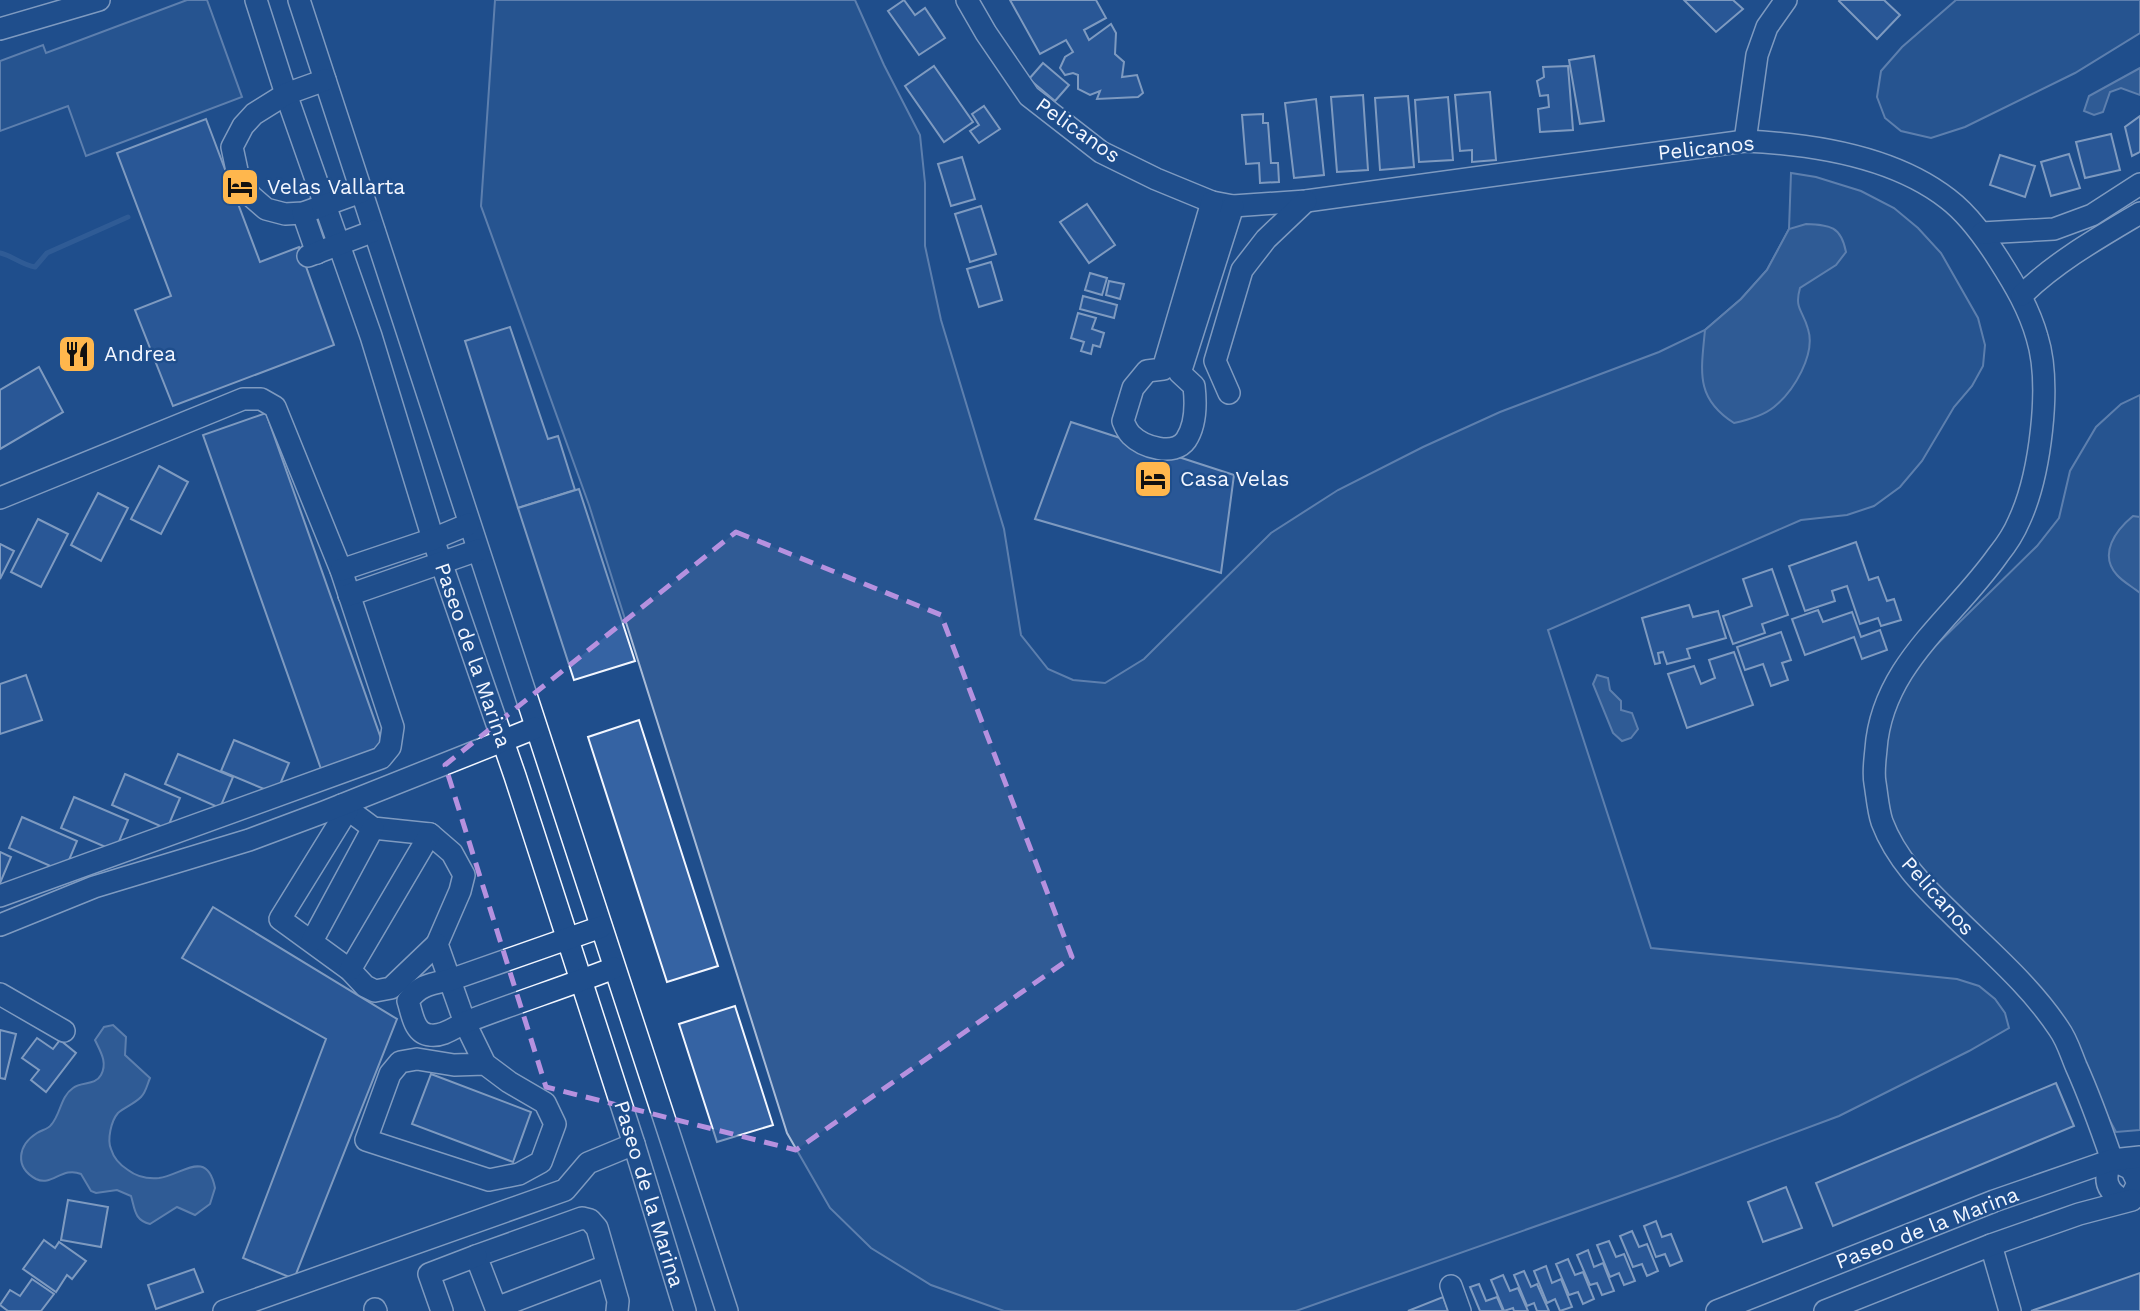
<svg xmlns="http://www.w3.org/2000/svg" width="2140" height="1311" font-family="'Work Sans',sans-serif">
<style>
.built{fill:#305b95;stroke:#a8bbd7;stroke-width:2}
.water{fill:#446ba0;stroke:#a8bbd7;stroke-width:2}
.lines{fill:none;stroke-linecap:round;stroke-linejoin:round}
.stream{stroke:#446ba0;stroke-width:5}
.building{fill:#3563a3;stroke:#f2f6ff;stroke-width:2}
.minor-casing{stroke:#f2f6ff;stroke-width:24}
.minor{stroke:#1f4e8c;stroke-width:21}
.marked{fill:none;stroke:#b691df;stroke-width:5;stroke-dasharray:14 9;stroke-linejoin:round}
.labels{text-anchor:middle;stroke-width:5;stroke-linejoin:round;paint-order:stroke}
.street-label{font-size:21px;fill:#f2f6ff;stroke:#1f4e8c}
.poi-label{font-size:21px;fill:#f2f6ff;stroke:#1f4e8c;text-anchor:start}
</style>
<rect width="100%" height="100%" fill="#1f4e8c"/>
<g class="built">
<path d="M187,0H207L242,97L86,156L68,106L0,131V61L43,45L46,53Z"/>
<path d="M495,0H855L884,65L920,135L925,183V246L941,320L1004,529L1021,635L1048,669L1073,680L1105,683L1144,659L1271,533L1338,490L1423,447L1500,412L1659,352L1705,330L1741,299L1767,270L1789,229L1791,173L1816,177L1861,191L1894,208L1918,228L1941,253L1978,318L1985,345L1983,366L1972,386L1954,407L1922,461L1900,487L1874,506L1847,515L1801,520L1548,630L1651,948L1957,979L1979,986L1995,999L2005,1013L2009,1028L1969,1051L1839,1116L1678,1176L1296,1311H1004L931,1285L871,1248L830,1208L787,1133L589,505L481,206Z"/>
<path d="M1956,0H2140V33L2075,73L1965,127L1931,138L1901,131L1885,118L1877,97L1881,71L1902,47Z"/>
<path d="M2140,395V1130L2116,1132L2054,1017L1918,873L1889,817L1879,755L1889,702L1921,660L2037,546L2059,518L2070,471L2096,427L2121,404Z"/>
</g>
<g class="water">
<path d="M2140,68V95L2121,88L2110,92L2103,112L2094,115L2084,111L2089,96Z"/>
<path d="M1806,224C1830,225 1841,226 1846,252L1836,265L1800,288C1794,309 1803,310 1808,329C1816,354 1794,391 1774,407C1763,416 1748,420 1734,423C1695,398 1701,372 1705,330L1741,299L1767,270L1789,229Z"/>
<path d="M2133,516L2140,517V593C2133,587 2123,582 2117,575C2098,554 2116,530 2133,516Z"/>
<path d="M1597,675L1608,678L1610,690L1621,701V710L1632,713L1638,729L1631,738L1622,741L1613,733L1593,684Z"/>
<path d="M113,1025L126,1037L125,1055L150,1078C147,1085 146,1092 141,1097C134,1104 125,1107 118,1113C111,1121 107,1140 111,1149C114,1159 120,1165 128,1170C137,1177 148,1179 159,1178C182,1175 207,1148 215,1188L210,1204L195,1215L177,1207L150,1224C134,1220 135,1209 131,1196L117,1190L96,1193L91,1191L81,1174C62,1166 52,1187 36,1179C14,1167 18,1145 37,1133C42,1130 48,1129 51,1125C61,1114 60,1097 73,1088C82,1081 95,1086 101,1075C108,1062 100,1051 95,1040L104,1027Z"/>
</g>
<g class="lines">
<path class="stream" d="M0,253C13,256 22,265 35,267L47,253L128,217"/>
</g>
<g class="building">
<path d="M904,0L915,15L925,8L945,38L919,55L888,11Z"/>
<path d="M1010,0H1096L1106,18L1084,30L1089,40L1111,24L1116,33L1115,54L1124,62L1122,77L1137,75L1143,93L1138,97L1097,99L1100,91L1090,95L1078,89V75L1073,73L1065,75L1060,68L1065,57L1073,52L1066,40L1040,54Z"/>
<path d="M1684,0H1733L1743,9L1716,32Z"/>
<path d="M1840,0H1884L1900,15L1877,39L1839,1Z"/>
<path d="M1594,56L1604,121L1580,124L1569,60Z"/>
<path d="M1043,63L1069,85L1055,101L1029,79Z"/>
<path d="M934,66L973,122L944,142L905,86Z"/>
<path d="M1568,66L1573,130L1540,132L1538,109L1549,107L1548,95L1540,96L1537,81L1544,77L1543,67Z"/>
<path d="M1490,92L1496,160L1472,162V150L1460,151L1455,95Z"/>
<path d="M1363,95L1368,170L1337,172L1331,97Z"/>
<path d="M1408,96L1414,167L1380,170L1375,98Z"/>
<path d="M1448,97L1453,160L1419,162L1415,100Z"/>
<path d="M1316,99L1324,175L1294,178L1285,103Z"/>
<path d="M984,106L1000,129L979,143L970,131L979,125L972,114Z"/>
<path d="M1263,114V123H1268L1271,163H1278L1279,182L1260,183L1259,163L1246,164L1242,115Z"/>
<path d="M2140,116V152L2132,156L2125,127Z"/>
<path d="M206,119L260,262L299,247L334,345L173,406L135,310L171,296L117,153Z"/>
<path d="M2111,134L2120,170L2085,178L2076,142Z"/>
<path d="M2069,154L2080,188L2051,196L2041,162Z"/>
<path d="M2000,155L2035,166L2025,197L1990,185Z"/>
<path d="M962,157L975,199L951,206L938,164Z"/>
<path d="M1087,204L1115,245L1089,263L1060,222Z"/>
<path d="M981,206L996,254L970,262L955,214Z"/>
<path d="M991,262L1002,300L979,307L967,269Z"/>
<path d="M1090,273L1107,278L1102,295L1085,290Z"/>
<path d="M1109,281L1124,284L1120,299L1106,295Z"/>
<path d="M1083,296L1117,305L1114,318L1080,309Z"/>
<path d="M1078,313L1096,318L1092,329L1104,333L1100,347L1093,345L1091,354L1081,351L1084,342L1071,338Z"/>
<path d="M510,327L548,439L558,436L575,490L518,508L465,341Z"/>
<path d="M39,367L63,412L0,449V390Z"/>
<path d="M266,413L384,747L321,769L203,435Z"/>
<path d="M1071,422L1234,475L1221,573L1035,519Z"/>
<path d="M159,466L188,482L161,534L131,519Z"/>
<path d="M579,489L635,661L574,680L518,508Z"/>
<path d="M98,493L128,508L101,561L71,545Z"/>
<path d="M38,519L68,534L41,587L11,572Z"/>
<path d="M1856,542L1869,580L1878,577L1887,601L1894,599L1901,620L1881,626L1878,618L1860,624L1847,586L1832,591L1835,601L1805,611L1789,566Z"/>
<path d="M0,544L14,551L0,579Z"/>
<path d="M1772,569L1788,615L1762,624L1765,633L1733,644L1723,616L1752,606L1743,579Z"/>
<path d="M1689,605L1693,617L1718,611L1726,638L1687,649L1690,658L1667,664L1663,652L1658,653L1660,663L1655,664L1642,618Z"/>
<path d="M1818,610L1823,622L1852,612L1861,637L1880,630L1887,650L1862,659L1854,637L1805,655L1792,619Z"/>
<path d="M1781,632L1791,660L1782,663L1788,680L1771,686L1763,664L1745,670L1737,647Z"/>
<path d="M1734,652L1753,705L1687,728L1668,674L1694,666L1701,684L1715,678L1709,660Z"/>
<path d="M26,675L42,720L0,734V684Z"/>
<path d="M639,720L718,966L667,982L588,737Z"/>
<path d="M234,740L289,763L276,794L221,771Z"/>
<path d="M178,754L233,777L220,808L165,784Z"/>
<path d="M125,774L180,798L167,829L112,805Z"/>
<path d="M74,797L128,820L115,851L61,828Z"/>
<path d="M22,817L77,841L64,872L9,848Z"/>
<path d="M0,852L11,857L0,883Z"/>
<path d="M213,907L397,1019L294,1279L243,1258L326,1039L182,958Z"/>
<path d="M735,1006L773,1125L717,1142L679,1024Z"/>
<path d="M0,1030L16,1034L5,1079L0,1078Z"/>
<path d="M37,1038L53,1049L60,1040L76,1053L46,1092L31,1080L39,1070L22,1058Z"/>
<path d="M431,1074L531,1112L513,1162L412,1124Z"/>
<path d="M2056,1083L2074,1126L1833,1226L1816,1183Z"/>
<path d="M1786,1187L1802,1228L1763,1242L1748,1202Z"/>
<path d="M68,1200L108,1207L101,1247L61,1240Z"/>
<path d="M1656,1221L1662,1237L1671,1234L1682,1261L1670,1266L1665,1254L1656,1257L1644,1226Z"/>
<path d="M1632,1231L1639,1247L1647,1244L1658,1271L1647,1276L1642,1264L1633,1267L1620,1236Z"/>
<path d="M44,1240L55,1248L59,1242L86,1261L72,1279L67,1275L56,1292L23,1269Z"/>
<path d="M1609,1241L1616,1257L1624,1254L1635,1281L1624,1285L1619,1273L1610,1277L1597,1245Z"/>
<path d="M1588,1250L1594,1267L1603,1263L1614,1291L1602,1295L1597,1283L1590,1285L1577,1255Z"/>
<path d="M1568,1259L1575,1275L1583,1272L1594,1299L1583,1304L1578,1292L1569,1295L1556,1264Z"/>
<path d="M1546,1266L1552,1283L1561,1279L1572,1307L1560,1311L1555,1299L1547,1303L1534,1271Z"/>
<path d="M194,1269L203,1292L156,1309L148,1285Z"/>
<path d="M1524,1271L1531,1287L1537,1284L1549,1311H1537L1534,1303L1527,1306L1514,1275Z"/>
<path d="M2140,1273V1311H2031Z"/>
<path d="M1503,1275L1510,1291L1518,1288L1528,1311H1514L1513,1308L1504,1311L1491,1280Z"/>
<path d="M32,1279L54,1294L41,1311H8L0,1305L10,1290L20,1296Z"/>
<path d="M1479,1284L1486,1301L1497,1297L1503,1311H1480L1470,1287Z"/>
<path d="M1443,1297L1448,1311H1408Z"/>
</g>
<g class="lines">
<defs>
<g id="minor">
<path d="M256,0L286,94L371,336L433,539L515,776L634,1144L685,1311"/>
<path d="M299,0L727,1311"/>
<path d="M967,0L986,33L1029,96L1101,152L1156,179L1212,202L1233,206L1306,201L1745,141C1812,144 1893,156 1948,199C1969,215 1985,238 1999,260C2015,285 2029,309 2037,337C2052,385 2040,476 2019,521C2014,533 2006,545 1998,555C1953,619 1882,665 1876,749C1875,760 1873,772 1875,783C1877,795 1878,810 1882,822C1896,859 1923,886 1950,912C1988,950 2030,985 2059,1029C2067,1040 2071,1054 2076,1066C2090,1097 2101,1128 2112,1160C2103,1178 2105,1191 2125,1201L2132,1195L2138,1183L2131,1169L2112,1160"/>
<path d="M0,29L99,0"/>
<path d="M325,80L286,94L254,114L243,126L232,147L239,180L251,196L266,209L285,214L303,213L361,192"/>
<path d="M1745,141L1757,55L1767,27L1786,0"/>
<path d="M1212,202L1163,369L1147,371L1133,388L1123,421C1125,426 1127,431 1131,435C1143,447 1174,457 1186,440C1196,425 1196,403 1194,386L1180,373L1233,206"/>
<path d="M303,213L317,253"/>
<path d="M1982,233L2054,229L2092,215L2140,184"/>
<path d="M308,256L374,231"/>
<path d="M2022,295C2057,261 2098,238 2140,213"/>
<path d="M1229,393L1215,361L1242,270L1266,239L1306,201"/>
<path d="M0,498L243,399H261L275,407L341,570L393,727L390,747L381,758L0,896"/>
<path d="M341,570L433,539L469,524"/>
<path d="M349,595L478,550"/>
<path d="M342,805L373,828L430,834L452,853L464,875L460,891L437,944L465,1023L485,1064L509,1082L545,1103L555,1124L541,1162L519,1174L489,1180L366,1140L390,1074L400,1062L417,1059L454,1065L485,1064"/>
<path d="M348,809L280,919L350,970L365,986L375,991L391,988L437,944"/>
<path d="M0,925L94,887L249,840L324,812L535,728"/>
<path d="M601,927L450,980C431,984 419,985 408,1001C412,1013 414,1034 430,1035C443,1037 455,1027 466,1022C515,1003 565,987 614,968"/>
<path d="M312,941L373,828"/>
<path d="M350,970L430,834"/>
<path d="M0,994L64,1031"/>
<path d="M1991,1245L2010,1311"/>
<path d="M606,1266L496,1308L476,1256L582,1218L590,1220L597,1228L618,1301L617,1311"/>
<path d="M1451,1286L1460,1311"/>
<path d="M375,1309L376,1311"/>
<path d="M224,1311L565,1190L588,1163L634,1144"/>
<path d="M442,1311L429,1274L476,1256"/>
<path d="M1717,1311L1994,1201L2112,1160L2140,1157"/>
<path d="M1825,1311L1991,1245L2079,1214L2132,1200"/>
</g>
</defs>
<use href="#minor" class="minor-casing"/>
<use href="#minor" class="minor"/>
</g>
<path d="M0 0H2140V1311H0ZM736,532L941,615L1072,957L796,1150L546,1087L445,765Z" fill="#1f4e8c" fill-opacity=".55" fill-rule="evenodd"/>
<path class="marked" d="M736,532L941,615L1072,957L796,1150L546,1087L445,765Z"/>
<defs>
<symbol id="hotel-square" viewBox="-11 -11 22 22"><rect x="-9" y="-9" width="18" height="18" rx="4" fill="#ffb74d" stroke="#1f4e8c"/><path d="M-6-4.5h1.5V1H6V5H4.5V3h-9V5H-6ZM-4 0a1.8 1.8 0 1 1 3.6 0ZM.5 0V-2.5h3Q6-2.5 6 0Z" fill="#111"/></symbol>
<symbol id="restaurant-square" viewBox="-11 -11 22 22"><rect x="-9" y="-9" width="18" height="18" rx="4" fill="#ffb74d" stroke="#1f4e8c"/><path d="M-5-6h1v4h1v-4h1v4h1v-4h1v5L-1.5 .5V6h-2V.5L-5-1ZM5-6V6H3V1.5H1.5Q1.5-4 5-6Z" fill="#111"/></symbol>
</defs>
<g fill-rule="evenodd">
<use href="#hotel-square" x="218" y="165" width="44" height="44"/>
<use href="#restaurant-square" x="55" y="332" width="44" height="44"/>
<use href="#hotel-square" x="1131" y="457" width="44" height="44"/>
</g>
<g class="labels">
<g class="street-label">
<text transform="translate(1078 130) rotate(35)" y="7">Pelicanos</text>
<text transform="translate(1706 148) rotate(-6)" y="7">Pelicanos</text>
<text transform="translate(473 655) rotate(71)" y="7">Paseo de la Marina</text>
<text transform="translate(1938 896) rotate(48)" y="7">Pelicanos</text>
<text transform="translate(649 1194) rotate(73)" y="7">Paseo de la Marina</text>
<text transform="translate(1927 1228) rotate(-21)" y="7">Paseo de la Marina</text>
</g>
<g class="poi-label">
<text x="267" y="194">Velas Vallarta</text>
<text x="104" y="361">Andrea</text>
<text x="1180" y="486">Casa Velas</text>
</g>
</g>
</svg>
